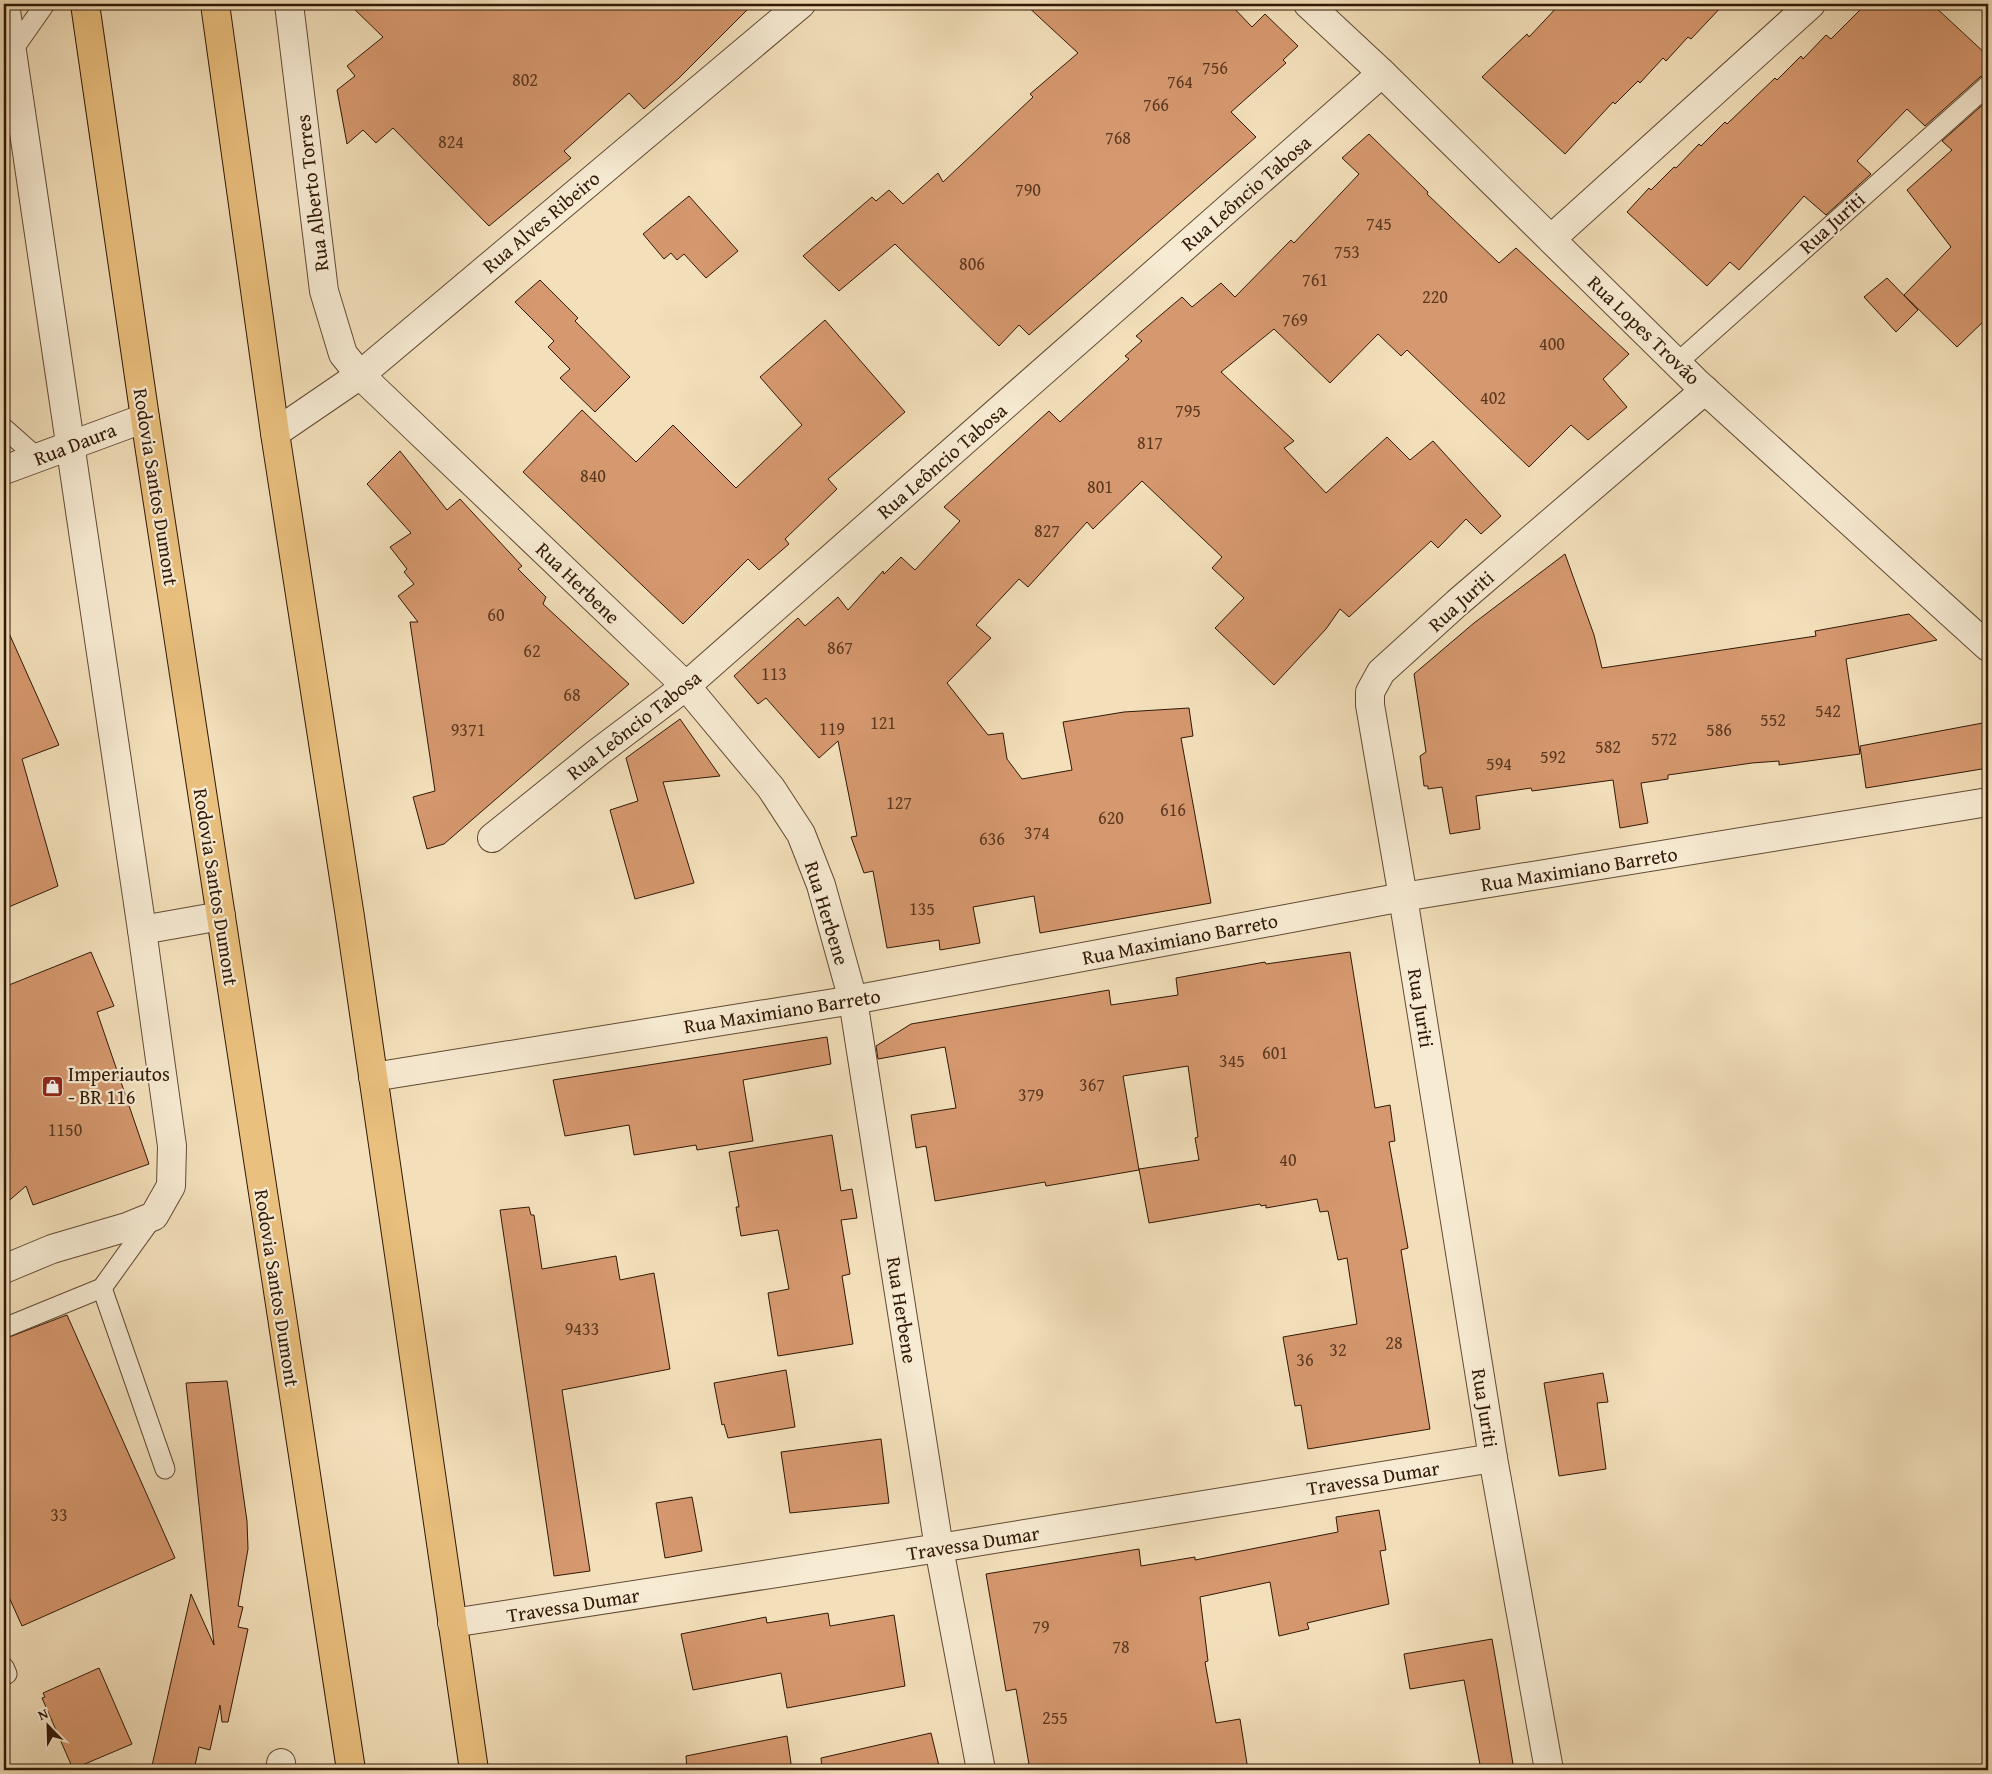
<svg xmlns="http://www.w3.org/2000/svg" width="1992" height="1774" font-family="'Gentium Book Plus',serif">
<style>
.building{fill:#d6986e;stroke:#311806}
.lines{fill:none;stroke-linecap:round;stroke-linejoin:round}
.service-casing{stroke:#624a33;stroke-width:21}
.minor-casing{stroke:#624a33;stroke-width:30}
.tertiary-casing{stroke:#624a33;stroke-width:30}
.trunk-casing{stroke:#311806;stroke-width:30}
.path{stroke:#311806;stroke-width:3;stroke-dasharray:1 2.5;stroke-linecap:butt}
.service{stroke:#f7ebd3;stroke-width:19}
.minor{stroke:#f7ebd3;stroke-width:28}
.tertiary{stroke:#f7ebd3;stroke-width:28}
.trunk{stroke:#eac07e;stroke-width:28}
.labels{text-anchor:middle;stroke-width:4.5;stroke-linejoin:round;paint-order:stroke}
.number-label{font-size:18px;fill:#5a3820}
.street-label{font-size:20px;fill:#311806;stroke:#f7ebd3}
.poi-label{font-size:20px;fill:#311806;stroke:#f7ebd3;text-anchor:start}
</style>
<rect width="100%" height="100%" fill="#f3e0bb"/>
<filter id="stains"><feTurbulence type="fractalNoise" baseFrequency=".004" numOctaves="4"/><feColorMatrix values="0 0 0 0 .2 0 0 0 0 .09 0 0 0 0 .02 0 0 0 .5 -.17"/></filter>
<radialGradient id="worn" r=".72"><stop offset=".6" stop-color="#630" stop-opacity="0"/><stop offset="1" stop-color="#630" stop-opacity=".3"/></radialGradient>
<g class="building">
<path d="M349,4H753L679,78L644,109L629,93L564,151L571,158L489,226L393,128L376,143L363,130L347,144L337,90L355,76L347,66L383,37Z"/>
<path d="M1025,4H1230L1252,27L1265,14L1298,46L1283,60L1286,63L1231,112L1256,137L1029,335L1019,325L999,346L895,244L839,291L803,256L872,197L876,201L889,190L903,204L938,173L943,182L1033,97L1030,94L1078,53Z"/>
<path d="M1560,4H1724L1691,39L1688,37L1666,61L1663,58L1640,83L1638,81L1615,104L1613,102L1565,154L1482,77L1527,34L1529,37Z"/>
<path d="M1866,4H1932L1988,56V74L1980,77L1925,126L1907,109L1857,161L1871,174L1826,215L1804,196L1739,270L1730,262L1707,286L1627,212L1649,188L1651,190L1674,167L1676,168L1699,144L1701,146L1725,122L1727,124L1775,78L1777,80L1801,56L1803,59L1826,35L1831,39Z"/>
<path d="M1988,100V317L1957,347L1904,295L1951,247L1907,190L1952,150L1942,141Z"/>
<path d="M1369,134L1428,192L1427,194L1499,263L1516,248L1629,354L1603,379L1627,407L1588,440L1571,425L1529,467L1407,350L1401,356L1378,334L1330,383L1274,329L1221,372L1294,441L1284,448L1326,493L1387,437L1410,460L1433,441L1501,516L1481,534L1466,519L1438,548L1431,541L1349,617L1340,609L1326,629L1274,685L1215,628L1244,598L1212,568L1222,557L1142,481L1093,529L1087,522L1028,587L1019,579L976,625L991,638L947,683L988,735L1003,733L1007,759L1022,779L1072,770L1063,722L1124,712L1189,708L1193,736L1181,738L1211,903L1040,933L1034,896L973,907L980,943L940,950L939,940L887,948L873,871L864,873L851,837L857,836L838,741L819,758L766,698L758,704L734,676L798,618L805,626L838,597L848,610L883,571L884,574L901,557L915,570L960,521L944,507L1049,411L1060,422L1129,359L1125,356L1142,341L1136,336L1182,297L1192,307L1221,283L1235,297L1291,240L1294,243L1359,174L1342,158Z"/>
<path d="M689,196L738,251L706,278L684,254L677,260L671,253L664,259L643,234Z"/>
<path d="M1887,278L1918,310L1896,332L1864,297Z"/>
<path d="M540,280L578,318L575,321L630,377L595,412L560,378L570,369L548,347L554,341L515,302Z"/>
<path d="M825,320L905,412L828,479L837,489L785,539L789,544L759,570L748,559L683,624L523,472L582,410L636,462L673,425L736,488L802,425L760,377Z"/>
<path d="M400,451L447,510L460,499L522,566L518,569L546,597L543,604L629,684L444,844L427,849L413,797L435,791L410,622H418L398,596L414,584L404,572L407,569L390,547L411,533L367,484Z"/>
<path d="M1565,554L1594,635L1602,668L1816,636L1815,631L1909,614L1937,640L1846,659L1860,754L1779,765V761L1752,763L1668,775V779L1641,783L1648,823L1620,828L1613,780L1532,791L1531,788L1476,796L1480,829L1450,834L1442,787L1428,789V786H1424L1420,756L1426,752L1414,674L1474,623Z"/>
<path d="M4,622L59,745L22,759L58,886L4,909Z"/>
<path d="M680,719L720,776L663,782L694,883L635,899L610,810L638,801L626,758Z"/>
<path d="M1988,722V768L1866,788L1860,746Z"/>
<path d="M91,952L114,1006L97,1012L149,1164L33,1205L26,1186L4,1205V987Z"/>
<path d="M1350,952L1375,1108L1390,1105L1395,1141L1389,1142L1408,1248L1401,1250L1430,1429L1308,1449L1301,1405L1295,1406L1283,1337L1357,1324L1347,1258L1338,1260L1328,1211L1320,1212L1317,1199L1266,1208V1205L1261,1206L1260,1204L1149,1223L1139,1169L1199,1160L1195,1138L1198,1137L1188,1066L1123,1076L1139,1170L1046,1186L1045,1182L935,1201L926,1146L916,1148L911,1115L956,1108L945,1047L878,1059L876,1046L911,1024L1109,990L1111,1005L1178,995L1176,978L1265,962L1266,964Z"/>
<path d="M827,1037L831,1064L743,1080L753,1141L697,1150L696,1145L634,1155L629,1125L565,1136L553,1080Z"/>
<path d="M832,1135L841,1191L852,1189L857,1218L841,1220L850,1274L842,1276L853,1344L778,1356L768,1293L789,1289L778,1230L741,1236L736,1207H739L729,1152Z"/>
<path d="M529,1207L531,1215H534L542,1269L616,1256L620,1280L654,1273L670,1369L562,1390L590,1571L554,1576L500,1210Z"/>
<path d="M67,1315L175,1558L22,1626L4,1586V1339Z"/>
<path d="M786,1370L795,1427L728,1438L724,1424L722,1425L714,1383Z"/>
<path d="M1603,1373L1608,1402L1597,1403L1606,1469L1559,1476L1544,1383Z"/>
<path d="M227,1381L247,1521L248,1549L238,1606L243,1607L238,1627L248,1629L228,1722H222L220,1705L210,1750L199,1747L194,1770H151L191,1594L214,1645L186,1383Z"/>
<path d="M881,1439L889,1503L790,1513L781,1452Z"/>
<path d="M692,1497L702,1551L665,1558L656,1503Z"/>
<path d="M1379,1510L1386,1550L1380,1551L1389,1604L1307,1623L1309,1629L1279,1636L1270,1582L1200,1597L1208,1661L1205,1662L1216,1723L1240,1719L1248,1770H1030L1016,1689L1006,1691L986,1574L1139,1549L1141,1566L1195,1557V1560L1338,1532L1336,1517Z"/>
<path d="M828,1613L830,1626L894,1615L905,1686L787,1708L781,1673L693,1690L681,1634L766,1617L767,1623Z"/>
<path d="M1492,1639L1498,1673L1514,1770H1481L1464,1680L1410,1689L1404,1654Z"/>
<path d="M99,1668L132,1744L73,1769L42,1698L45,1697L43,1693Z"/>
<path d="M931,1733L940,1770H822L821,1758Z"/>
<path d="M787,1736L792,1770H687L686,1756Z"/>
</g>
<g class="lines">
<defs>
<g id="service">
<path d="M10,54L45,4"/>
<path d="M1677,363L1988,85"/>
<path d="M4,428L39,459"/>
<path d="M102,1288L165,1469"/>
<path d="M4,1328L102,1288L153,1217"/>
<path d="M4,1667L7,1674"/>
</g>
<g id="minor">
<path d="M289,4L324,291L343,354L360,375L686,686L771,788L801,834L821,885L853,1000L939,1548L981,1770"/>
<path d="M1308,4L1382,73L1695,381L1988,647"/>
<path d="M1551,239L1811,4"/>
<path d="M4,470L145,418"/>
<path d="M492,838L596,754L686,686L1382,73"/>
<path d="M142,930L221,916"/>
<path d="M373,1077L853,1000L1403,897L1988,802"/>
<path d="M4,1269L52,1249L127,1227L154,1216L171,1186L172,1146L142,930L5,4"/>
<path d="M452,1623L939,1548L1493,1458"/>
<path d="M281,1763L282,1770"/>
<path d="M1549,1770L1493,1458L1403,897L1370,705V692L1381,672L1457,603L1705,390"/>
</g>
<path id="tertiary" d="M275,433L360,375L801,4"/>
<g id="trunk">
<path d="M85,4L145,418L351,1770"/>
<path d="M215,4L275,433L350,917L474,1770"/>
</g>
</defs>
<use href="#service" class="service-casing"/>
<use href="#minor" class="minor-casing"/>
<use href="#tertiary" class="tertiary-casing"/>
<use href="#trunk" class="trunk-casing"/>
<path class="path" d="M4,1763L7,1770"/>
<use href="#service" class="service"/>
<use href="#minor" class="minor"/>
<use href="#tertiary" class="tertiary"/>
<use href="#trunk" class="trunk"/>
</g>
<defs>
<symbol id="shop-square" viewBox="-11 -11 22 22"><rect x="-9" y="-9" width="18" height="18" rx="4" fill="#8f2418" stroke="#f7ebd3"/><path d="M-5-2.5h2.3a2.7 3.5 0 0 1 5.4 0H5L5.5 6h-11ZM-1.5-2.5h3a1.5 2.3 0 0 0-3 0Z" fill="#fff"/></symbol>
</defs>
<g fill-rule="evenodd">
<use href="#shop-square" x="40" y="1074" width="25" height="25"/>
</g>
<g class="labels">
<g class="number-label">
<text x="1215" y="74">756</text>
<text x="525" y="86">802</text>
<text x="1180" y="88">764</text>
<text x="1156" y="111">766</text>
<text x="1118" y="144">768</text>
<text x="451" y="148">824</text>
<text x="1028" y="196">790</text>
<text x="1379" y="230">745</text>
<text x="1347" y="258">753</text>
<text x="972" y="270">806</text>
<text x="1315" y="286">761</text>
<text x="1435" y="303">220</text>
<text x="1295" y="326">769</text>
<text x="1552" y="350">400</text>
<text x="1493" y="404">402</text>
<text x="1188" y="417">795</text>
<text x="1150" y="449">817</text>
<text x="593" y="482">840</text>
<text x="1100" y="493">801</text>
<text x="1047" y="537">827</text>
<text x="496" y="621">60</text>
<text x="840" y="654">867</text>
<text x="532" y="657">62</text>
<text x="774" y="680">113</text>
<text x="572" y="701">68</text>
<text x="1828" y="717">542</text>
<text x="1773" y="726">552</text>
<text x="883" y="729">121</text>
<text x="832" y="735">119</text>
<text x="468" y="736">9371</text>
<text x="1719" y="736">586</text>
<text x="1664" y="745">572</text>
<text x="1608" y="753">582</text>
<text x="1553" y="763">592</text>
<text x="1499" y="770">594</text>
<text x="899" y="809">127</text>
<text x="1173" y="816">616</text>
<text x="1111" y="824">620</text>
<text x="1037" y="839">374</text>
<text x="992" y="845">636</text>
<text x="922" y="915">135</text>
<text x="1275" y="1059">601</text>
<text x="1232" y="1067">345</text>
<text x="1092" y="1091">367</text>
<text x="1031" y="1101">379</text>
<text x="65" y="1136">1150</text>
<text x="1288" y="1166">40</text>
<text x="582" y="1335">9433</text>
<text x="1394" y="1349">28</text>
<text x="1338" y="1356">32</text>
<text x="1305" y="1366">36</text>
<text x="59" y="1521">33</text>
<text x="1041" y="1633">79</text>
<text x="1121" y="1653">78</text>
<text x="1055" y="1724">255</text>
</g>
<g class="street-label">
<text transform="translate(312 193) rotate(-97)" y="7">Rua Alberto Torres</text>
<text transform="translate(1246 193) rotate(-41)" y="7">Rua Leôncio Tabosa</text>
<text transform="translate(541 222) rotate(-40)" y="7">Rua Alves Ribeiro</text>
<text transform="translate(1832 223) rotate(-42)" y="7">Rua Juriti</text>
<text transform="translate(1644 330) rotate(44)" y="7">Rua Lopes Trovão</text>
<text transform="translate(75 444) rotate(-21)" y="7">Rua Daura</text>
<text transform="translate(942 461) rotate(-41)" y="7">Rua Leôncio Tabosa</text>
<text transform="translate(156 487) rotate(81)" y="7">Rodovia Santos Dumont</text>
<text transform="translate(578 583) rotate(44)" y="7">Rua Herbene</text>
<text transform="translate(1461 601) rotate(-42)" y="7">Rua Juriti</text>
<text transform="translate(634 725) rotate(-38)" y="7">Rua Leôncio Tabosa</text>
<text transform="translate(1579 869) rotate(-9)" y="7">Rua Maximiano Barreto</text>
<text transform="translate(216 887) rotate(81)" y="7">Rodovia Santos Dumont</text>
<text transform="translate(827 913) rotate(73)" y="7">Rua Herbene</text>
<text transform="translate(1180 939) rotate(-11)" y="7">Rua Maximiano Barreto</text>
<text transform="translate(1421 1008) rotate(81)" y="7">Rua Juriti</text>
<text transform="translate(782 1011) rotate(-9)" y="7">Rua Maximiano Barreto</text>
<text transform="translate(277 1288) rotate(81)" y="7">Rodovia Santos Dumont</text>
<text transform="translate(902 1310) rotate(81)" y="7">Rua Herbene</text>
<text transform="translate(1485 1408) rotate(81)" y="7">Rua Juriti</text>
<text transform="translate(1373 1478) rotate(-9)" y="7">Travessa Dumar</text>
<text transform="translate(973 1543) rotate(-9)" y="7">Travessa Dumar</text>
<text transform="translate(573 1605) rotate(-9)" y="7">Travessa Dumar</text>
</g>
<g class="poi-label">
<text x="68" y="1081">Imperiautos<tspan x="68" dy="23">- BR 116</tspan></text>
</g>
</g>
<rect width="1992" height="1774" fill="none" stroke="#f3e0bb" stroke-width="20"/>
<rect x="5" y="5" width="1982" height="1764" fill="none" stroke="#311806" stroke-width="2.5"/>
<rect x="10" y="10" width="1972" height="1754" fill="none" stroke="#311806"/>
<g transform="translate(48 1726) rotate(337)" stroke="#f7ebd3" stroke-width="4" paint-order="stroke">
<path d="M0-4L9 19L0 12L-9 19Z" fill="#311806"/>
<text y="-8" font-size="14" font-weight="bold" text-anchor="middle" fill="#311806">N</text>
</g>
<rect width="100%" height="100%" filter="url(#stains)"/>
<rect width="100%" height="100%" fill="url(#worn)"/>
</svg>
